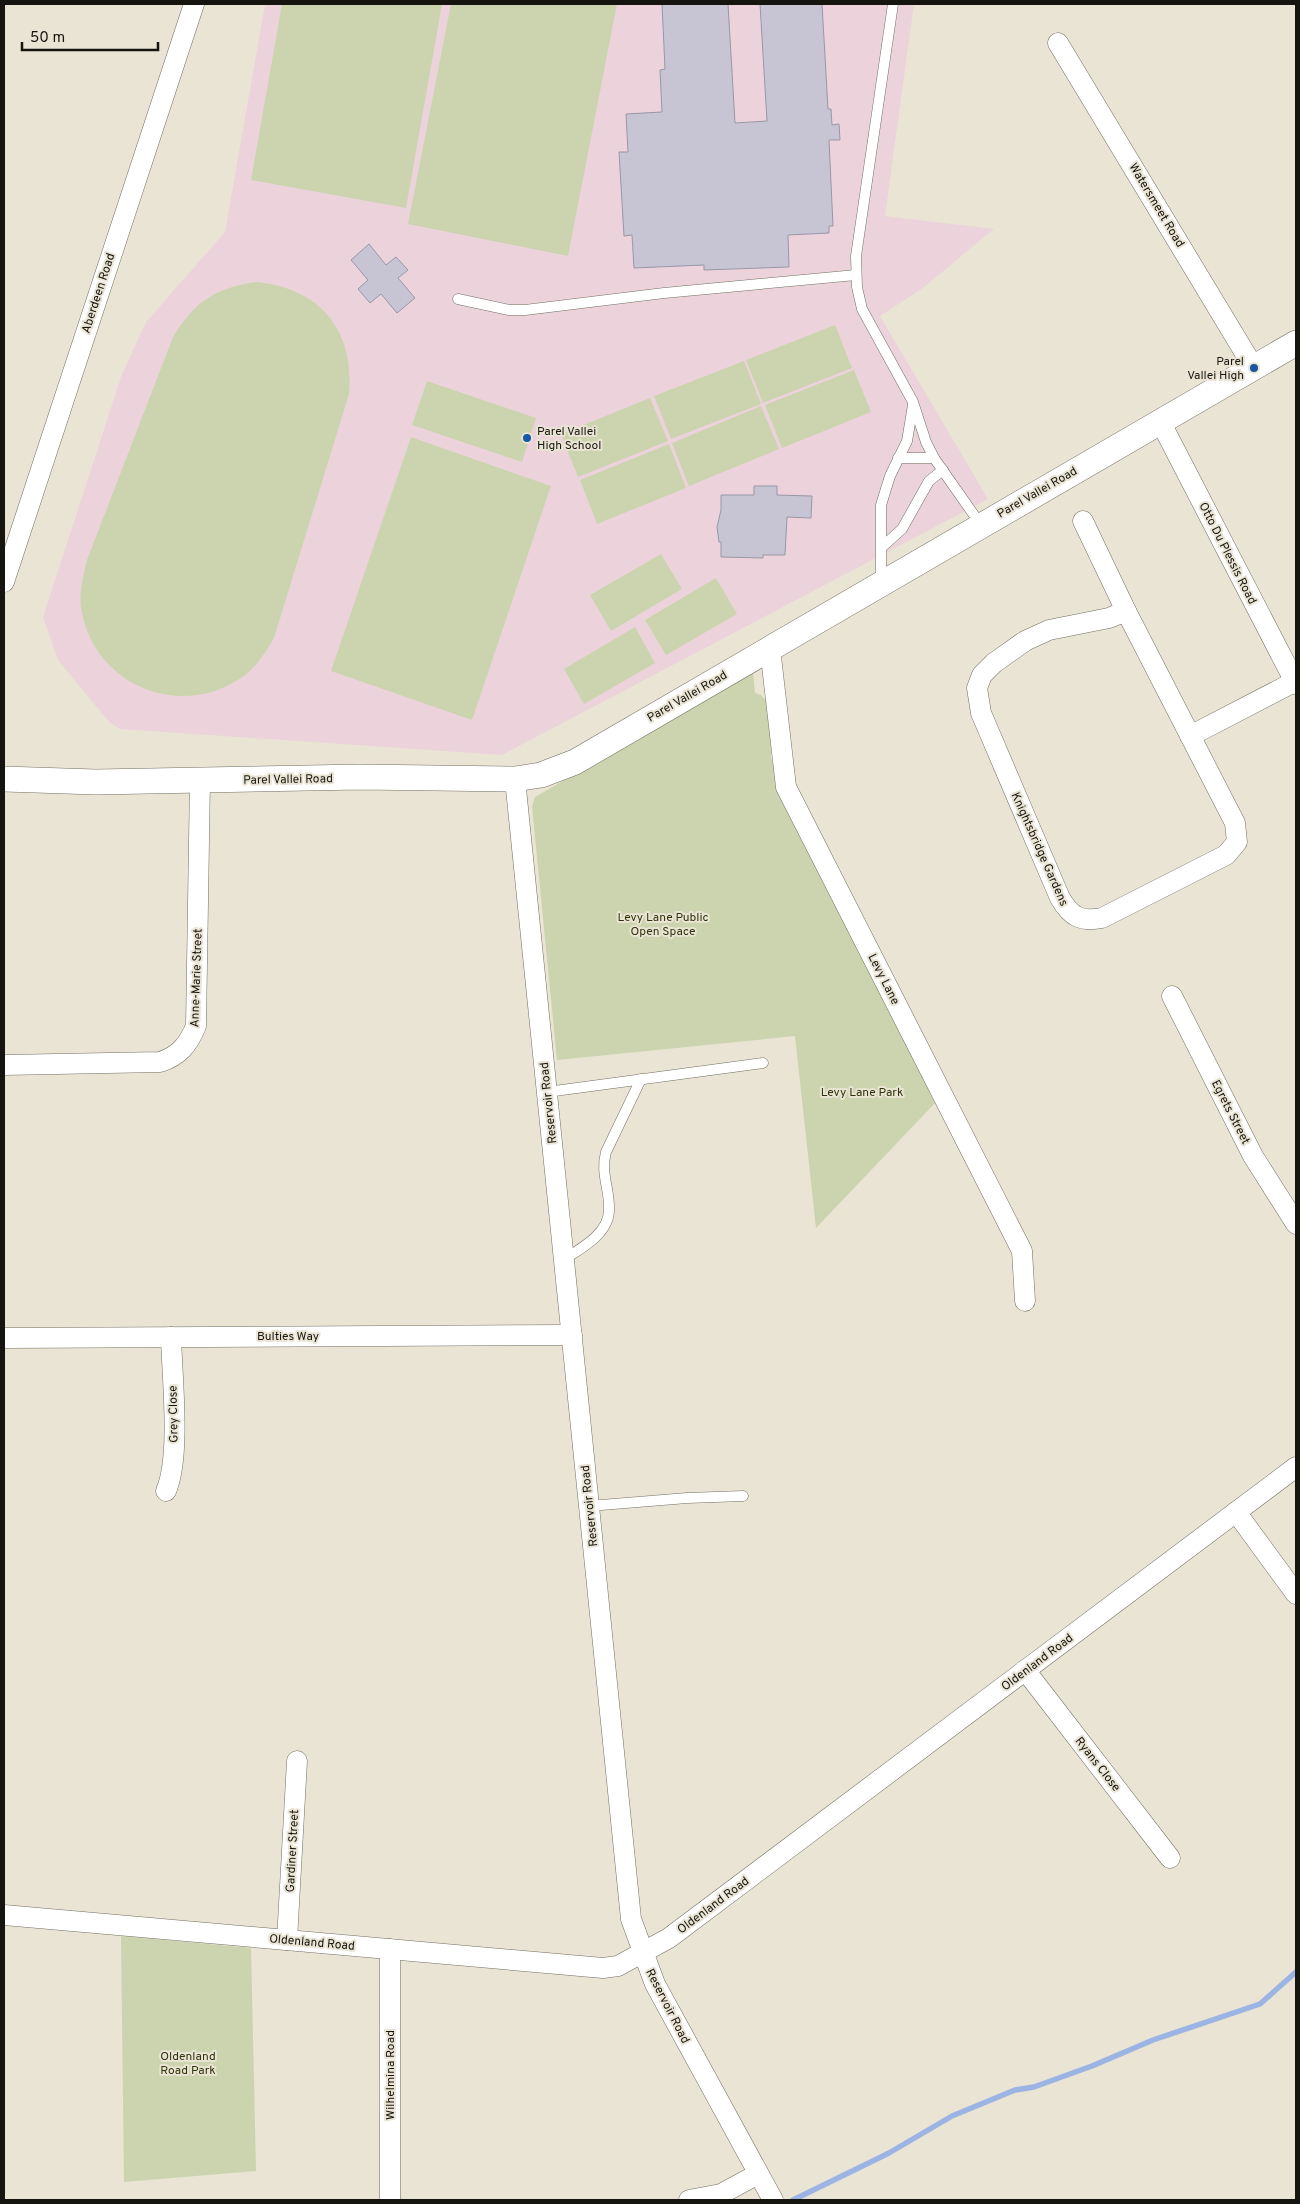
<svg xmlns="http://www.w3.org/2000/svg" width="1300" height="2204" font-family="Overpass,sans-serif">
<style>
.education{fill:#ecd3db}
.green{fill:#cbd4ae}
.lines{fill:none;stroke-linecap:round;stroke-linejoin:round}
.stream{stroke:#9bb4e4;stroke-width:5.5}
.building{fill:#c7c4d4;stroke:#9997a6}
.service-casing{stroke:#736f61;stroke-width:11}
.minor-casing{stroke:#736f61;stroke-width:21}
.tertiary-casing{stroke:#736f61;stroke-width:26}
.service{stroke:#fff;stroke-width:10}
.minor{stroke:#fff;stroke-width:20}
.tertiary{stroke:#fff;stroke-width:25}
.poi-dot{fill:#1856a6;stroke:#e9e4d4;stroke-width:2}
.labels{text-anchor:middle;stroke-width:4;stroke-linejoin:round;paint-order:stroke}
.street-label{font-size:12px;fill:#16140f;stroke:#e9e4d4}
.poi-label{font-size:12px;fill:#16140f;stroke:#e9e4d4;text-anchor:end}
.park-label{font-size:12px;fill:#2d3409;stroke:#e9e4d4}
</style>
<rect width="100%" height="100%" fill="#e9e4d4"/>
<path class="education" d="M265,4H914L885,216L994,229L923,288L880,316L988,499L502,755L120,729L110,723L58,660L43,617L121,377L146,322L225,232Z"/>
<g class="green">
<path d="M282,4H442L406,208L251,180Z"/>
<path d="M451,4H617L568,256L408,224Z"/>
<path d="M256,282C320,288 355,330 349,394L274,638C265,653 256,668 241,678C179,720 96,685 82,613C78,595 83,577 87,560L173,337C194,302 215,288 256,282Z"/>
<path d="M835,325L852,368L763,403L746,360Z"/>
<path d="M744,361L761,404L671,439L654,396Z"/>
<path d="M854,370L871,412L782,448L765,405Z"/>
<path d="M427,381L536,418L522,462L412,425Z"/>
<path d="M650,398L668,441L578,477L561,434Z"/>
<path d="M761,406L779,449L689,486L672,443Z"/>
<path d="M411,437L551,486L472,720L331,671Z"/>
<path d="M669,444L686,488L597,524L580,480Z"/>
<path d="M661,554L682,589L611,631L590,595Z"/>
<path d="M716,578L737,614L666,655L645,620Z"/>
<path d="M635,627L655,663L584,704L564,669Z"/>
<path d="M753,671L755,693L761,695L770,706L771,758L777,778L776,790L818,860V872L929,1080L928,1090L935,1103L816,1228L795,1036L557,1060L532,806L535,797Z"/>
<path d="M121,1936L251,1948L256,2171L124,2182Z"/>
</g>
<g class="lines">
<path class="stream" d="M793,2200L889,2153L952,2116L1015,2090L1034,2087L1092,2066L1153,2040L1260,2004L1296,1972"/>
</g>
<g class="building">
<path d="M662,4H728L735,123L767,121L760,4H822L828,109H831L832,125L839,124L840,140H829L833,226H829V233L788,235L789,267L704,270V265L634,268L632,235L624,236L619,152H628L626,114L662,112L660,70L665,69Z"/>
<path d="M369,244L386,265L396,257L408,270L398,278L415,298L397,313L381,294L370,303L358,289L368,280L351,260Z"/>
<path d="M754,486H777V495L812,496L811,518L787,517L785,555H763V558L721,557V542H719L717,527L721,510V495H754Z"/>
</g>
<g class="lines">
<defs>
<g id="service">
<path d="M893,4L856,256L857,287L862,309L913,402L926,442L934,458"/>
<path d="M458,299L509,310H525L664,293L856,275"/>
<path d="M898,458H934L981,525"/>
<path d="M882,547L902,529L929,481L943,470"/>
<path d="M881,582V505L890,476L907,441L913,405"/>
<path d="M547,1092L763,1063"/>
<path d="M563,1260C580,1249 609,1234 609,1210C610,1189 600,1173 606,1152L641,1079"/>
<path d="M589,1506L687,1498L743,1496"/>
</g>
<g id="minor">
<path d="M1058,43L1254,368"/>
<path d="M1160,421L1296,684"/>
<path d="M1083,521L1126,611"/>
<path d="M4,582L194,4"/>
<path d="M1126,611L1235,823L1237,842L1226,855L1102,918C1081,922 1071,917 1060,898L981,713L977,688L982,675L994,663L1025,641L1049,630L1109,618Z"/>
<path d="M770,648L786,787L1022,1251L1025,1301"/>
<path d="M1190,736L1296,681"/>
<path d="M515,779L631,1919L655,1984L773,2200"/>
<path d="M1172,996L1253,1156L1296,1224"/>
<path d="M4,1065L160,1062C179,1056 188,1045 196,1026L200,780"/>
<path d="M4,1338L572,1335"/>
<path d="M166,1491C181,1457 172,1376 171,1337"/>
<path d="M1236,1512L1296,1594"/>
<path d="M1025,1670L1170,1858"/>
<path d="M4,1915L603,1968L618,1966L669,1938L1296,1467"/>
<path d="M287,1940L297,1761"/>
<path d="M390,1949V2200"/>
<path d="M689,2200L721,2194L758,2174"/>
</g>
<path id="tertiary" d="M4,779L96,782L360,777L515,779L541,775L575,762L1296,343"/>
</defs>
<use href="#service" class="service-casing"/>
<use href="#minor" class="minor-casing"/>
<use href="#tertiary" class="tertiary-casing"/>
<use href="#service" class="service"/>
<use href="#minor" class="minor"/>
<use href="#tertiary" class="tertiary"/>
</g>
<g class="poi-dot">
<circle cx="1254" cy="368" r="5"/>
<circle cx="527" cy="438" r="5"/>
</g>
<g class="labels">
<g class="street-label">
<text transform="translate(1157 205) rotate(59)" y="4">Watersmeet Road</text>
<text transform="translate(98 293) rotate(-72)" y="4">Aberdeen Road</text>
<text transform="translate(1037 492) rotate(-30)" y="4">Parel Vallei Road</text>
<text transform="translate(1228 553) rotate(63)" y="4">Otto Du Plessis Road</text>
<text transform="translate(687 696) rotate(-30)" y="4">Parel Vallei Road</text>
<text transform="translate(288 779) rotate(-1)" y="4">Parel Vallei Road</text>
<text transform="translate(1040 849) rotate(66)" y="4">Knightsbridge Gardens</text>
<text transform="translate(196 978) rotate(-88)" y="4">Anne-Marie Street</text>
<text transform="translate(884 979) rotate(63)" y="4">Levy Lane</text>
<text transform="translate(548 1103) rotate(-96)" y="4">Reservoir Road</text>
<text transform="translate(1231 1112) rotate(63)" y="4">Egrets Street</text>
<text x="288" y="1340">Bulties Way</text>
<text transform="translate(173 1414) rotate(-91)" y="4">Grey Close</text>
<text transform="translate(589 1506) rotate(-96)" y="4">Reservoir Road</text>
<text transform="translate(1037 1662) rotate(-37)" y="4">Oldenland Road</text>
<text transform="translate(1098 1764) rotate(52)" y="4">Ryans Close</text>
<text transform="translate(292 1851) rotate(-87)" y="4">Gardiner Street</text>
<text transform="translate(713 1905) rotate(-37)" y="4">Oldenland Road</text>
<text transform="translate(312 1942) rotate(5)" y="4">Oldenland Road</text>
<text transform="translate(668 2006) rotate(63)" y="4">Reservoir Road</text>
<text transform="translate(390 2075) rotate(-90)" y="4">Wilhelmina Road</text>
</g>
<g class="poi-label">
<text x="1244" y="365">Parel<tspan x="1244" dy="14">Vallei High</tspan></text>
<text x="537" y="435" text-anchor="start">Parel Vallei<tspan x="537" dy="14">High School</tspan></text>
</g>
<g class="park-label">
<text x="663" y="921">Levy Lane Public<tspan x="663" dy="14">Open Space</tspan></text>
<text x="862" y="1096">Levy Lane Park</text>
<text x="188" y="2060">Oldenland<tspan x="188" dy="14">Road Park</tspan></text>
</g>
</g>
<rect width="1300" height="2204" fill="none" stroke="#16140f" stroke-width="10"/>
<path d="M22 42v8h136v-8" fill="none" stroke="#16140f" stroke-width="2.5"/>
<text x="30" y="42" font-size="15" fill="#16140f" stroke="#e9e4d4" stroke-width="4" paint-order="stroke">50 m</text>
</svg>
